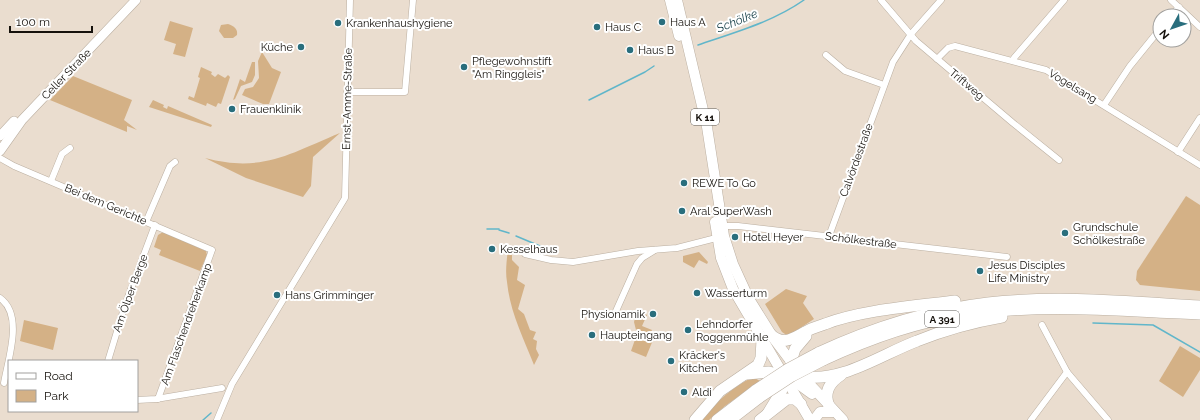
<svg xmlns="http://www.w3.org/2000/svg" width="1200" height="420" font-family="Raleway,sans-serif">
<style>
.green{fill:#d4b186}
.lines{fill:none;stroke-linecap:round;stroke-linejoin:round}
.stream{stroke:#61b6ca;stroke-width:1.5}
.minor-casing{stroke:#bbafa1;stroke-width:7}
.secondary-casing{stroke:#bbafa1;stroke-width:10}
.primary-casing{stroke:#bbafa1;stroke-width:11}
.motorway-casing{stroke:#bbafa1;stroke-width:12}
.minor{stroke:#fff;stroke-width:6}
.secondary{stroke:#fff;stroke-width:9}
.primary{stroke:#fff;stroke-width:10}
.motorway{stroke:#fff;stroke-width:11}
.motorway-bridge-casing{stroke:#bbafa1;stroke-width:12;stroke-linecap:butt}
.motorway-bridge{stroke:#fff;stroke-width:11}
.poi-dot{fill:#296e7d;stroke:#fff;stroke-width:1.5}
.labels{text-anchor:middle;stroke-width:4;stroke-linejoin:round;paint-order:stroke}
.shield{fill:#fff;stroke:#5b5855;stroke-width:1}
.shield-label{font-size:10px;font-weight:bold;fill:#15110c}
.poi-label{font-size:11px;fill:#15110c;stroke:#fff;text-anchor:start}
.street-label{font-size:11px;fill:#15110c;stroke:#fff}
.water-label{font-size:12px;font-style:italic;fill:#173f48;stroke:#fff}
</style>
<rect width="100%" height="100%" fill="#eaddcf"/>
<g class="green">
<path d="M170,21L193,28L185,57L173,54L176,44L164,40Z"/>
<path d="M228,24C234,26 238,29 237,35L233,38H224L219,31L221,25Z"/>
<path d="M262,52L272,68L281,72L269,104H263L242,95L245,89L253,87L259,78L258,61Z"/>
<path d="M252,62H255V75L252,82L241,86L235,99L233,100L240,79L245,82Z"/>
<path d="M201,67L212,72L211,74L215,77L218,74L225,78L228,75L230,77L221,104L218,103L216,107L207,103L206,106L188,99L189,96L194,98L200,78L198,77Z"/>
<path d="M73,76L132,100L124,120L137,130L127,126V132L50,100Z"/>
<path d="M153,100L164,105L163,107L167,109L168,106L212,125L211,127L149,107Z"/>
<path d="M340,133L313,157L311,186L303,197L246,178L205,158C262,173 289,154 340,133Z"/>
<path d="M1186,196L1200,205V291L1140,285L1136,280L1137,271Z"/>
<path d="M163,232L206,251L207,255L200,271L159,255L161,250L154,247L158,235Z"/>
<path d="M508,248L512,249V260L519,267L517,280L525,285L518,309L524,314L530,330L536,332L533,339L537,341L536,349L539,355L534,365C523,337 510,312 507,282C505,271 507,259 508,248Z"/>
<path d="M699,252L708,262L707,264L699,260L694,268L683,262V256Z"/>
<path d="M786,289L807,296L803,303L814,319L788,336L782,332L765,304Z"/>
<path d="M643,313L647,315L642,326L652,330L649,338L653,340L646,357L631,351L637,334L634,322L636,315Z"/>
<path d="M24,320L58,328L53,350L20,341Z"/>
<path d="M1180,346L1200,358V370L1183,397L1159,381Z"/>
<path d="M753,377L760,381L725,406L709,420H700C716,402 731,388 753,377Z"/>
</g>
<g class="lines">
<g class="stream">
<path d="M698,45C733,33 773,22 804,0"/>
<path d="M589,100L645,72L654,66"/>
<path d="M487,229H499"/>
<path d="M499,230L509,233"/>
<path d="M516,236L547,249"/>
<path d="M1093,323L1153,325L1200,352"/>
<path d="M203,420L211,413"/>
</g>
<defs>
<g id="minor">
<path d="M881,0L916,41L1013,123L1059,160"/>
<path d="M1171,0L1200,27"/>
<path d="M1171,16L1179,7"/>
<path d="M826,55L845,71L884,85"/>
<path d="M937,59L948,48L955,46L1046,70L1200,165"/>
<path d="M1013,61L1014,58L1064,0"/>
<path d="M347,92H405L413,0"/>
<path d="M1104,105L1130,66L1160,29"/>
<path d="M1178,152L1200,118"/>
<path d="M0,158L14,166L212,250L158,399"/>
<path d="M51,181L62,154L70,148"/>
<path d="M146,222L170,166L175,162"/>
<path d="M720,226H738L1007,257"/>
<path d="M829,236L893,62L911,34L941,0"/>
<path d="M525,254L551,260L573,262L638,251L677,248L720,237"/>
<path d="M0,298C24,315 8,359 4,383"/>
<path d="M616,311L637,264L642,258L655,250"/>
<path d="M1042,325L1067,372L1108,420"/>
<path d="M108,361L125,305L155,225"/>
<path d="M137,400L156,399L222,388"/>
<path d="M217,420L232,384L345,198L350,0"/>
<path d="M1031,420L1067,372"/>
</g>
<g id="secondary">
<path d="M0,136L14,121"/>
<path d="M0,151L22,120L136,0"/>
</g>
<g id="primary">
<path d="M670,0L679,36"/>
<path d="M677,0L707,127L724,236L733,264L749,299L774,339L802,376L843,420"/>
<path d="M715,222L721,258L733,289L810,420"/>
<path d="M784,376L794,381L812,394"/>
<path d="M814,420L820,412H835"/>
</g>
<g id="motorway">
<path d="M770,334C783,346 792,339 805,332C811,328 819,326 825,324C861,310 916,306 955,301"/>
<path d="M818,353C872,328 928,310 988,303C1058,295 1130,302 1200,306"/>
<path d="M823,360C868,339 914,322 964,315C1042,303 1121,311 1200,314"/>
<path d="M791,362L795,349L806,336"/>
<path d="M747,374L769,372L784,376L782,390L768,413"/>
<path d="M802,376C840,384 882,354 917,341C944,330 973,322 1002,317"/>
<path d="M829,406C823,392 830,382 841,375"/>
<path d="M695,420L720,391L758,365L761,358L762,340"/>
<path d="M717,420L756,390"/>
<path d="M730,420L760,397"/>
<path d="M760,420L787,399H795L801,404"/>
</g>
</defs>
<use href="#minor" class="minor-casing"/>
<use href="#secondary" class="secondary-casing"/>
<use href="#primary" class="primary-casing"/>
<use href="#motorway" class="motorway-casing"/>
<use href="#minor" class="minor"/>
<use href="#secondary" class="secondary"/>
<use href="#primary" class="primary"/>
<use href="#motorway" class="motorway"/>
<defs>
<g id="motorway-bridge">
<path d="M756,390L788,369L818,353"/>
<path d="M760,397L792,376L823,360"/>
</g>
</defs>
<use href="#motorway-bridge" class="motorway-bridge-casing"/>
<use href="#motorway-bridge" class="motorway-bridge"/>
</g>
<g class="poi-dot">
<circle cx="662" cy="22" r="4"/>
<circle cx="338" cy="23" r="4"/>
<circle cx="597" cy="27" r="4"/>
<circle cx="301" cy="47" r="4"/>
<circle cx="630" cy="50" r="4"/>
<circle cx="464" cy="67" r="4"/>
<circle cx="232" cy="109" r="4"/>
<circle cx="684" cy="183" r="4"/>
<circle cx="682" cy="211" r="4"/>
<circle cx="1065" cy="233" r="4"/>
<circle cx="735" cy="237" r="4"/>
<circle cx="492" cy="249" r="4"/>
<circle cx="980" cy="271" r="4"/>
<circle cx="697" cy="293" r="4"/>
<circle cx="277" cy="295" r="4"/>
<circle cx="653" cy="314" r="4"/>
<circle cx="688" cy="330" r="4"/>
<circle cx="592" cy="335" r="4"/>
<circle cx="671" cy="361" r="4"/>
<circle cx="684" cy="392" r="4"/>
</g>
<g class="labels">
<g class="shield">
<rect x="691" y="109" width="28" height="16" rx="3"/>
<rect x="925" y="311" width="34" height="16" rx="3"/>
</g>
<g class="shield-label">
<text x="705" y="121">K 11</text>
<text x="942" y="323">A 391</text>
</g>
<g class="poi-label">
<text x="670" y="26">Haus A</text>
<text x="346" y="27">Krankenhaushygiene</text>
<text x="605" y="31">Haus C</text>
<text x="293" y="51" text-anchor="end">Küche</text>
<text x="638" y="54">Haus B</text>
<text x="472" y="65">Pflegewohnstift<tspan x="472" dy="13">"Am Ringgleis"</tspan></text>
<text x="240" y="113">Frauenklinik</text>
<text x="692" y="187">REWE To Go</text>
<text x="690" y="215">Aral SuperWash</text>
<text x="1073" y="231">Grundschule<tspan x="1073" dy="13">Schölkestraße</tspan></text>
<text x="743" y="241">Hotel Heyer</text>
<text x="500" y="253">Kesselhaus</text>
<text x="988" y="269">Jesus Disciples<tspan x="988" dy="13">Life Ministry</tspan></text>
<text x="705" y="297">Wasserturm</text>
<text x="285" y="299">Hans Grimminger</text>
<text x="645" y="318" text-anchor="end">Physionamik</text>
<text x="696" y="328">Lehndorfer<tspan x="696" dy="13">Roggenmühle</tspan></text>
<text x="600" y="339">Haupteingang</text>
<text x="679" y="359">Kräcker's<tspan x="679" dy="13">Kitchen</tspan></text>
<text x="692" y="396">Aldi</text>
</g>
<g class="street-label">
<text transform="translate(66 74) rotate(-46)" y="4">Celler Straße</text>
<text transform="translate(967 84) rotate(40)" y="4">Triftweg</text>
<text transform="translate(1073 86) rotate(31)" y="4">Vogelsang</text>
<text transform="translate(347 99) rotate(-89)" y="4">Ernst-Amme-Straße</text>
<text transform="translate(856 160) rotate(-70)" y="4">Calvördestraße</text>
<text transform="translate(106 204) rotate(23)" y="4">Bei dem Gerichte</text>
<text transform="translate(861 240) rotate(7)" y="4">Schölkestraße</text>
<text transform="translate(130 293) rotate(-70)" y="4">Am Ölper Berge</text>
<text transform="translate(186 324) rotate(-70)" y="4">Am Flaschendreherkamp</text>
</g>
<g class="water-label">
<text transform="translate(737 21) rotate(-22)" y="4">Schölke</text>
</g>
</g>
<rect x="8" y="360" width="130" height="52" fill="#ffffff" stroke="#a1a09e"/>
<rect x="16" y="373" width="20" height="6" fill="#ffffff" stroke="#a1a09e"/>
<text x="44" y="380" font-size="12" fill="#15110c">Road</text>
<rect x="16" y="390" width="20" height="12" fill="#d4b186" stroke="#a1a09e"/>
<text x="44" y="400" font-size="12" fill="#15110c">Park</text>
<g transform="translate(1172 28) rotate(230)"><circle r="19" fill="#ffffff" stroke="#a1a09e"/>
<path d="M0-3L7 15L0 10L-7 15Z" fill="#296e7d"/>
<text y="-6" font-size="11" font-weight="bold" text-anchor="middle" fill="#15110c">N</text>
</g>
<path d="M10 26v6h82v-6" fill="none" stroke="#15110c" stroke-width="2"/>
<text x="16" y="26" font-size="12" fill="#15110c" stroke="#ffffff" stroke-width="3" paint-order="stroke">100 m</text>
</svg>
